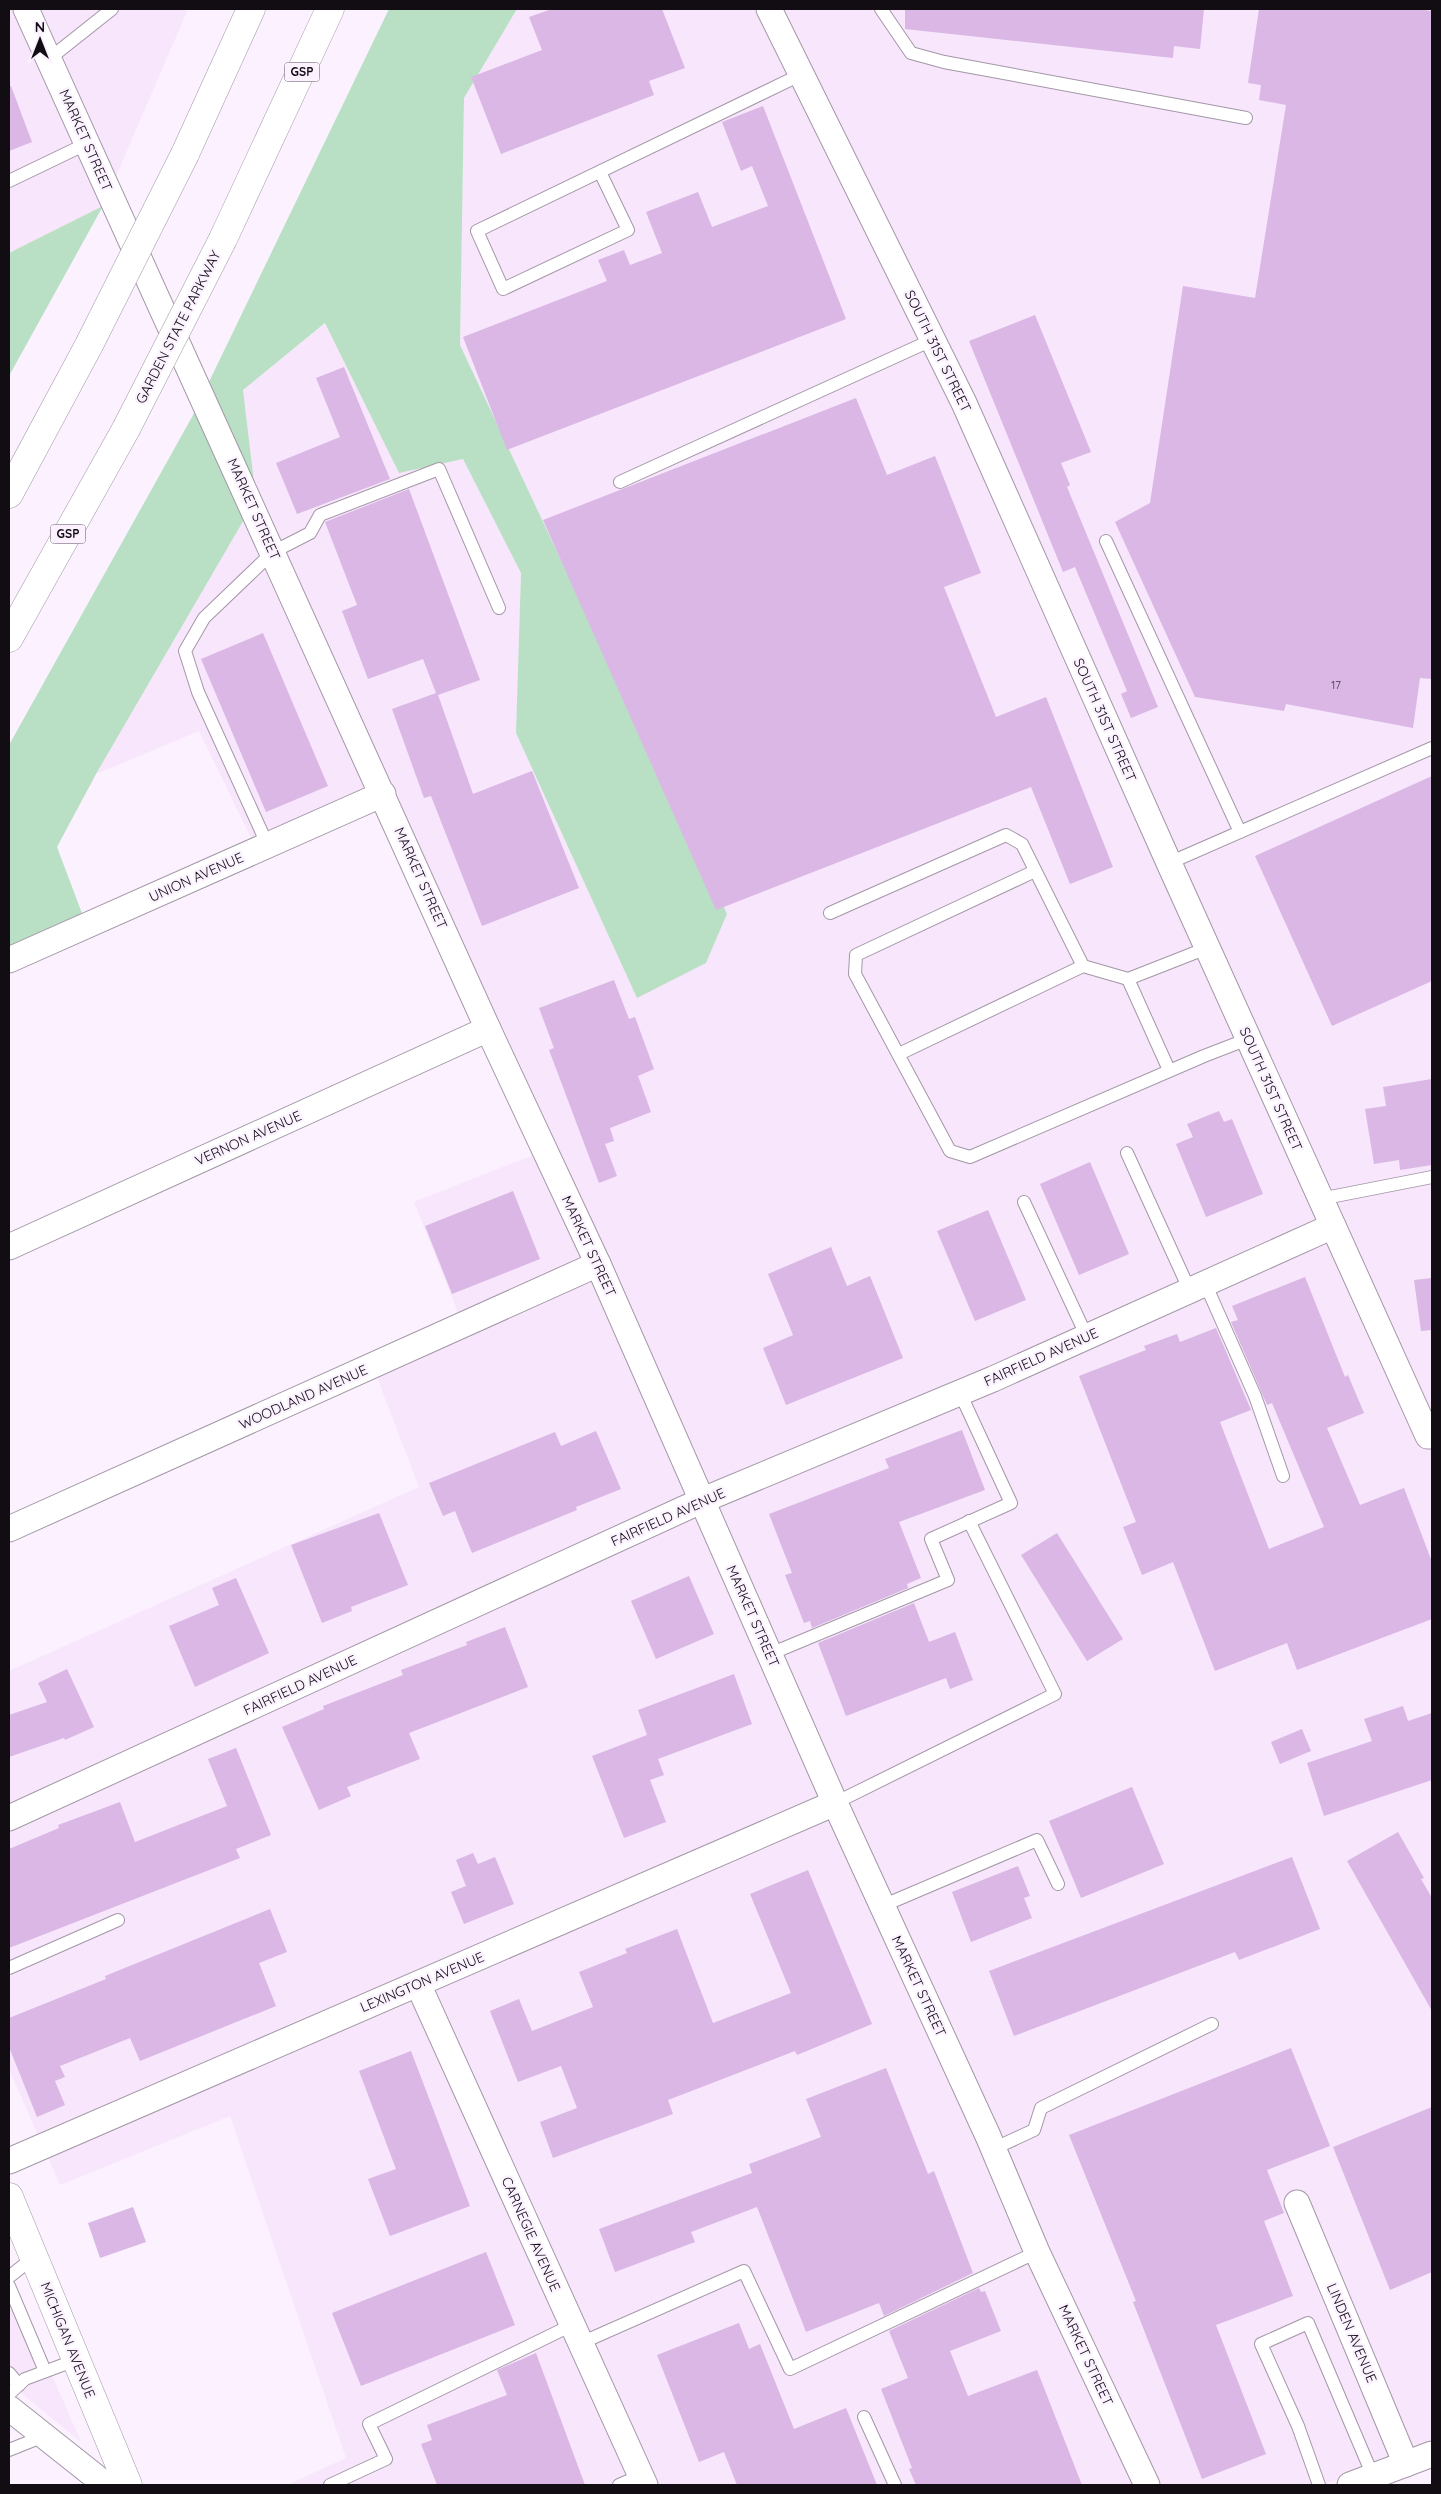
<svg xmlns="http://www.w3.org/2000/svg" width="1441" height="2494" font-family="Quicksand,sans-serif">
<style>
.built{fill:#f7e6fc}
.green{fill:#b9e0c4}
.building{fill:#dab7e4}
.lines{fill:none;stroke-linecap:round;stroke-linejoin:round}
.lane-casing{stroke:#a397a6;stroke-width:14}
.street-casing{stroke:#a397a6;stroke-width:27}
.secondary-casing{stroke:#a397a6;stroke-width:29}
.highway-casing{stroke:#a397a6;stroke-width:29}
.lane{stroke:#fff;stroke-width:12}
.street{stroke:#fff;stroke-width:25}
.secondary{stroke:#fff;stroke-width:28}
.highway{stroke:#fff;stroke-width:28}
.highway-bridge-casing{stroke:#a397a6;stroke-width:29;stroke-linecap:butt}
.highway-bridge{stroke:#fff;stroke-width:28}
.labels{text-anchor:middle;stroke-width:4.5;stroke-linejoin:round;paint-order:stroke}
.number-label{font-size:11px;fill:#433847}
.shield{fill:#fbf1ff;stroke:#57515a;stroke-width:1}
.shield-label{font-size:12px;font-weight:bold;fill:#110d13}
.street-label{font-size:14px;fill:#110d13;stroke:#fbf1ff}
</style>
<rect width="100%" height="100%" fill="#fbf1ff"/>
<g class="built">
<path d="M9,9H188L103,206L9,253Z"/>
<path d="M517,9H1432V2445L1322,2485H287L346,2458L230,2116L60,2185L9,2069V1671L419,1487L373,1367L463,1325L414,1202L546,1150L386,792L258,852L199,731L96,774L256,499L243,390L326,323L399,473L463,459L521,573L516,733L637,998L706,963L727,915L460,345L464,98Z"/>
<path d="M9,2277L81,2442L9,2383Z"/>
</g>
<g class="green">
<path d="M389,9H517L464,98L460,345L727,914L706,963L637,998L516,733L521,573L463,459L399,473L325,323L243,390L256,499L96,774L57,847L86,924L9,965V745L192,417Z"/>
<path d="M103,206L9,376V253Z"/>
</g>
<g class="building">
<path d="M552,9H662L685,68L649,81L654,95L501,154L471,77L542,50L529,17Z"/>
<path d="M905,9H1204L1200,49L1174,46L1173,58L905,29Z"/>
<path d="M1259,9H1416L1432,11V679L1420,678L1413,728L1286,704L1284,711L1195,697L1115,522L1150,503L1183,286L1255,298L1286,105L1259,100L1261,85L1248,83Z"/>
<path d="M9,86H11L32,142L9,151Z"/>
<path d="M763,106L846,319L507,450L463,337L607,281L598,260L624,250L630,265L662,253L646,212L698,192L712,227L768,206L752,166L741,171L722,122Z"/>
<path d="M1035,315L1091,452L1061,463L1070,485L1067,487L1158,707L1131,718L1121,694L1127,691L1075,567L1063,572L969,341Z"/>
<path d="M344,367L390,479L297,514L276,463L340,437L316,378Z"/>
<path d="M856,398L887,475L935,456L981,573L944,587L996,717L1046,697L1113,867L1070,884L1031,787L716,910L543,520Z"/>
<path d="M409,489L480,680L438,695L473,794L532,771L579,888L482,926L431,796L424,798L392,709L436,693L423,659L368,679L342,611L357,605L325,522Z"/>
<path d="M263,633L328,786L266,812L201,659Z"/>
<path d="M1432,776V981L1332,1026L1255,856Z"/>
<path d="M614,980L629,1019L635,1017L654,1069L638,1076L651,1112L610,1128L614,1141L605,1144L617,1176L599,1183L549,1050L554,1048L539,1008Z"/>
<path d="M1432,1079V1165L1400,1170L1399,1160L1374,1164L1365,1109L1386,1106L1383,1087Z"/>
<path d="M1219,1111L1224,1122L1232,1119L1263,1194L1206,1217L1176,1144L1193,1137L1187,1124Z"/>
<path d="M1090,1162L1129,1254L1079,1275L1040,1184Z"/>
<path d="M513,1191L540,1259L452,1294L425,1226Z"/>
<path d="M988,1210L1026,1300L975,1321L937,1231Z"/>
<path d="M831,1247L847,1286L870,1276L903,1358L786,1405L763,1348L793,1335L768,1274Z"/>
<path d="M1305,1277L1345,1377L1348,1375L1364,1413L1327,1428L1360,1505L1404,1488L1432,1562V1619L1297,1670L1287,1643L1215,1671L1173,1562L1142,1575L1123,1527L1136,1522L1079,1376L1146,1350L1144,1346L1177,1334L1180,1342L1216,1328L1251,1410L1220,1422L1269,1549L1324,1527L1272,1403L1267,1405L1231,1322L1238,1320L1232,1306Z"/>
<path d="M1432,1278V1330L1421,1331L1414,1280Z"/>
<path d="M962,1430L985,1490L899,1522L921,1578L907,1584L908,1588L812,1628L810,1621L804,1623L785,1575L792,1573L769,1514L889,1468L885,1459Z"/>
<path d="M596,1431L621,1489L576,1507L577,1510L472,1553L455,1511L443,1516L429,1483L555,1432L561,1446Z"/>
<path d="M379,1513L408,1585L351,1607L352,1611L322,1623L291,1545Z"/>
<path d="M1057,1533L1123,1639L1087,1661L1021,1555Z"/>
<path d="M689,1576L714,1634L656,1659L631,1601Z"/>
<path d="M236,1578L269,1653L195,1687L169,1626L219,1605L212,1588Z"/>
<path d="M914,1603L929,1642L955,1632L973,1680L950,1689L946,1678L846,1716L818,1643Z"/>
<path d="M505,1627L528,1687L409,1733L420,1759L347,1787L351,1796L319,1810L282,1727L324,1709L323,1706L403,1675L401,1670L467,1645L466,1642Z"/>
<path d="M67,1669L94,1727L65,1740L64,1738L9,1757V1715L47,1702L38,1683Z"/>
<path d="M734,1674L752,1724L658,1759L664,1775L650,1780L666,1822L624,1838L592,1756L647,1735L638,1710Z"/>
<path d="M1403,1706L1408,1721L1432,1713V1780L1324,1816L1307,1763L1372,1741L1364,1719Z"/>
<path d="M1302,1729L1311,1751L1280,1764L1271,1742Z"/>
<path d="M236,1748L271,1835L236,1849L240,1858L9,1948V1849L59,1828L58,1825L120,1802L135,1842L227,1806L208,1759Z"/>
<path d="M1132,1787L1164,1864L1081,1898L1049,1821Z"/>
<path d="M1398,1832L1424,1878L1421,1879L1432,1898V2011L1347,1861Z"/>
<path d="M473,1853L478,1864L495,1857L514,1904L464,1924L451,1892L466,1886L456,1860Z"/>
<path d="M1292,1857L1320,1929L1239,1960L1235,1952L1014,2036L989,1971Z"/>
<path d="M1018,1866L1030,1896L1024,1898L1032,1918L971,1942L952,1892Z"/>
<path d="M808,1870L872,2024L797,2055L795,2051L668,2100L673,2114L553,2158L540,2122L577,2108L561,2066L518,2082L490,2011L519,1999L532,2031L593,2007L579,1972L627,1953L625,1949L677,1929L713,2023L791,1993L750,1894Z"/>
<path d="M270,1909L287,1952L259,1963L276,2006L140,2061L130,2038L60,2066L65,2077L55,2081L65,2105L37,2117L9,2047V2018L106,1979L105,1976Z"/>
<path d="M1291,2048L1330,2146L1267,2170L1284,2213L1264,2221L1293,2296L1216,2325L1266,2454L1202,2479L1133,2302L1136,2301L1069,2135Z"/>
<path d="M411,2051L470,2206L390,2236L368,2179L396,2169L359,2071Z"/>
<path d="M886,2068L928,2174L934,2171L973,2273L884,2316L879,2303L806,2332L757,2207L691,2232L695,2242L615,2272L599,2229L752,2173L749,2164L821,2137L806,2099Z"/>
<path d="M1432,2107V2272L1390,2290L1333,2147Z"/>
<path d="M133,2207L146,2242L100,2258L88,2223Z"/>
<path d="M486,2252L515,2325L361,2386L332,2313Z"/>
<path d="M979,2288L981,2292L985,2291L1001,2331L950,2351L968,2396L1037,2370L1082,2485H916L909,2469L912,2468L881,2389L908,2378L889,2331Z"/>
<path d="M739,2323L749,2349L760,2344L794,2429L846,2408L877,2485H737L724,2452L699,2462L657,2355Z"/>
<path d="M536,2353L585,2485H437L421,2444L432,2440L427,2425L507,2395L497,2370Z"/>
</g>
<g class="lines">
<defs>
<g id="lane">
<path d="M881,9L911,53L944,62L1246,118"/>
<path d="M49,59L112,9"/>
<path d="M600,172L628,230L503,289L477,231L800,75"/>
<path d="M9,181L88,143"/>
<path d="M620,482L932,340"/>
<path d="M1106,541L1240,832"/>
<path d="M268,846L198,692L185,651L204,618L273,552L310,533L320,515L439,469L499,608"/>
<path d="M1169,863L1432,748"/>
<path d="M1035,871L856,955L855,974L950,1151L970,1157L1204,1056L1248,1039"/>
<path d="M830,913L1006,835L1022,844L1083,966"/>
<path d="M1128,979L1169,1070"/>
<path d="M899,1054L1083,966L1128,979L1207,948"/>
<path d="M1127,1153L1190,1291"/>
<path d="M1320,1199L1432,1177"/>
<path d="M1024,1202L1087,1337"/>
<path d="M1205,1283L1255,1396L1283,1476"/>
<path d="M770,1654L948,1580L931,1539L1011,1503L960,1393"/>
<path d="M835,1803L1055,1694L969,1521"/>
<path d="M882,1906L1037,1840L1058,1884"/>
<path d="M9,1968L118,1920"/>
<path d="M993,2149L1034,2130L1041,2108L1212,2024"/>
<path d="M9,2277L34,2257"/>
<path d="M9,2286L45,2371"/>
<path d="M581,2343L744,2271L790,2369L1037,2252"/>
<path d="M9,2373L19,2385"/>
<path d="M9,2394L25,2379L76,2360"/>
<path d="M864,2417L895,2485"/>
<path d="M9,2450L44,2436"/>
<path d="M330,2485L386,2459L369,2424L572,2325"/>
<path d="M619,2485L640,2476"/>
<path d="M1319,2485L1298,2426L1261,2344L1308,2323L1373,2476"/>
</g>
<g id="street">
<path d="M26,9L488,1029L598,1264L835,1803L988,2136L1037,2252L1147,2485"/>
<path d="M769,9L964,403L1169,863L1428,1436H1432"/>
<path d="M9,960L383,794"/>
<path d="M9,1247L488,1029"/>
<path d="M9,1529L598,1264"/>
<path d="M9,1818L703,1500L993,1379L1333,1226"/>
<path d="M418,1984L645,2485"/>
<path d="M9,2161L835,1803"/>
<path d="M1297,2203L1406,2464"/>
<path d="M9,2408L106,2485"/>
<path d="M1350,2485L1432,2454"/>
</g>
<path id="secondary" d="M9,2197L128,2485"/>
<g id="highway">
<path d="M185,154L251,9"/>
<path d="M223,239L330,9"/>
<path d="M9,494L89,345"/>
<path d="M9,638L126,429"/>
</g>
</defs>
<use href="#lane" class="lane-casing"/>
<use href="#street" class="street-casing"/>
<use href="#secondary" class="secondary-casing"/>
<use href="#highway" class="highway-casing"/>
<use href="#lane" class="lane"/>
<use href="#street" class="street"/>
<use href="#secondary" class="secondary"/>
<use href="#highway" class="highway"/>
<defs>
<g id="highway-bridge">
<path d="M89,345L185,154"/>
<path d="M126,429L223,239"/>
</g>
</defs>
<use href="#highway-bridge" class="highway-bridge-casing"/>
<use href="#highway-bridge" class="highway-bridge"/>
</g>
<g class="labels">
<g class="number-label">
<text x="1336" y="689">17</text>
</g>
<g class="shield">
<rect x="284.5" y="62.5" width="35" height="19" rx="4"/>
<rect x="50.5" y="524.5" width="35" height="19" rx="4"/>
</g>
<g class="shield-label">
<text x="302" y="76">GSP</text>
<text x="68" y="538">GSP</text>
</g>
<g class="street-label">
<text transform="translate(86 140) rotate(66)" y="5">MARKET STREET</text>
<text transform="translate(178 327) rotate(-63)" y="5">GARDEN STATE PARKWAY</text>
<text transform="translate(938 351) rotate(64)" y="5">SOUTH 31ST STREET</text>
<text transform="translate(254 509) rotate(66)" y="5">MARKET STREET</text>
<text transform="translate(1105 720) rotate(66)" y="5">SOUTH 31ST STREET</text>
<text transform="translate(196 877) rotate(-24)" y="5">UNION AVENUE</text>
<text transform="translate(421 878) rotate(66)" y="5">MARKET STREET</text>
<text transform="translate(1271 1089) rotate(66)" y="5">SOUTH 31ST STREET</text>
<text transform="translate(248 1138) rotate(-24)" y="5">VERNON AVENUE</text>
<text transform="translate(589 1246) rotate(65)" y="5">MARKET STREET</text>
<text transform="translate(1041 1357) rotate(-24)" y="5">FAIRFIELD AVENUE</text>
<text transform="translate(303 1397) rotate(-24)" y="5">WOODLAND AVENUE</text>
<text transform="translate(668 1517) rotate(-24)" y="5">FAIRFIELD AVENUE</text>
<text transform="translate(753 1616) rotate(66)" y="5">MARKET STREET</text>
<text transform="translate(300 1685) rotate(-25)" y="5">FAIRFIELD AVENUE</text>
<text transform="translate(422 1982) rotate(-23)" y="5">LEXINGTON AVENUE</text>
<text transform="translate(919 1986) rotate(65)" y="5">MARKET STREET</text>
<text transform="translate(531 2234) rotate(66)" y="5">CARNEGIE AVENUE</text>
<text transform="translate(1352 2333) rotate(67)" y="5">LINDEN AVENUE</text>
<text transform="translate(68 2340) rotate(68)" y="5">MICHIGAN AVENUE</text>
<text transform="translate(1086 2355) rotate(65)" y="5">MARKET STREET</text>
</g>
</g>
<rect width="1441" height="2494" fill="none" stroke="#110d13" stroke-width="20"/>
<g transform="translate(40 40)" stroke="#fbf1ff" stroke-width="4" paint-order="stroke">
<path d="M0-4L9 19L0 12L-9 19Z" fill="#110d13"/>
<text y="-8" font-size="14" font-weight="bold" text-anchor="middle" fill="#110d13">N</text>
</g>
</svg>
